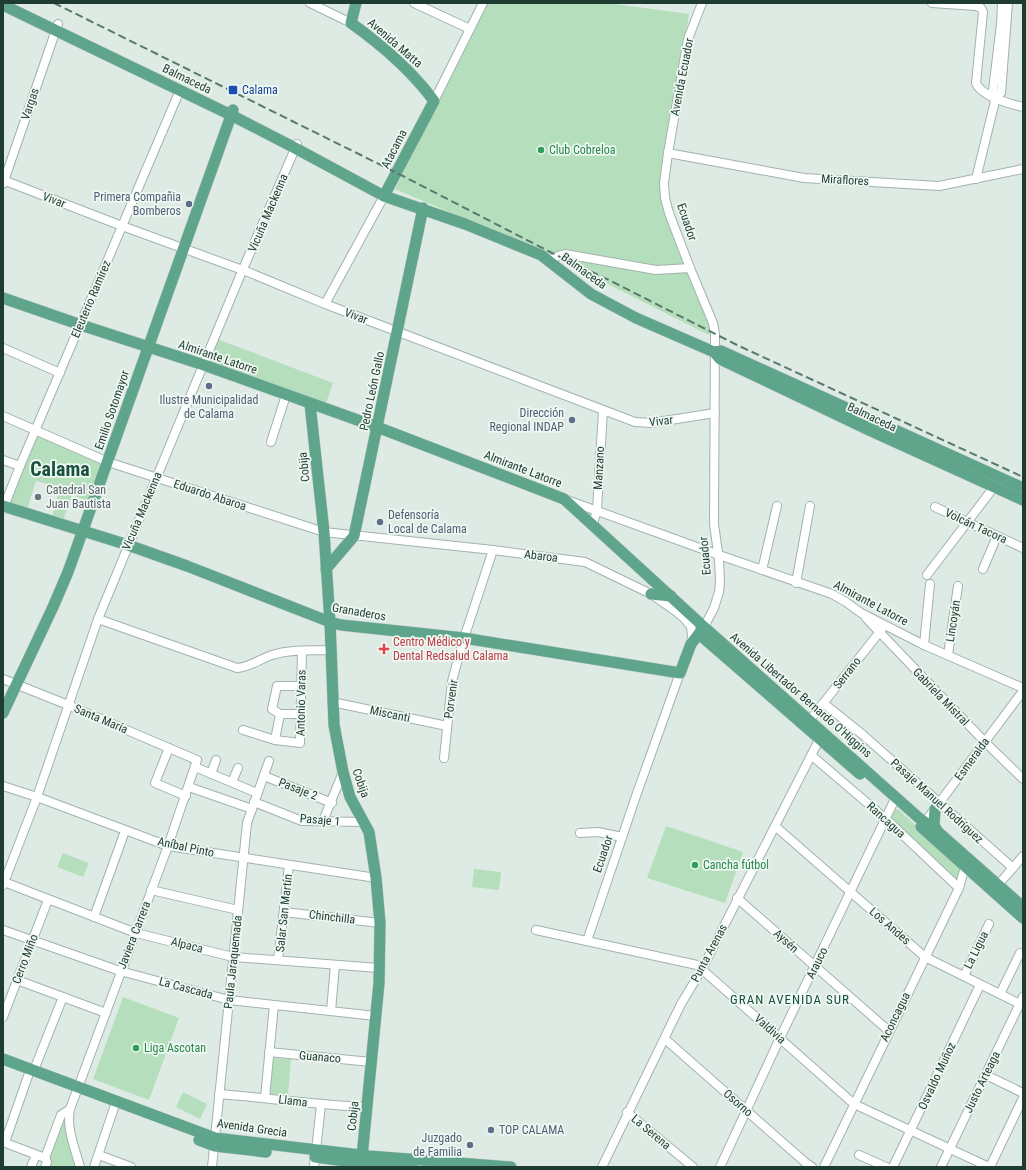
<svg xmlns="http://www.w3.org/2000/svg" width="1026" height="1170" font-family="'Roboto Condensed',sans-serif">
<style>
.green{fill:#b5dfbc}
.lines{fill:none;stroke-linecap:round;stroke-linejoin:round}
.minor-casing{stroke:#a1b3ab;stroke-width:10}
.major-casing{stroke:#c0c8c5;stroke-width:12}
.minor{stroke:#fff;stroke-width:8}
.major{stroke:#5ea58b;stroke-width:11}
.rail{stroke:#58796c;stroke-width:2;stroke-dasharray:8 4;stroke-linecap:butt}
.transit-dot{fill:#1a4fb4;stroke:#eff8f2;stroke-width:1.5}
.leisure-dot{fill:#2e9e5b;stroke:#eff8f2;stroke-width:1.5}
.service-dot{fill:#5c6f8a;stroke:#eff8f2;stroke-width:1.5}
.worship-dot{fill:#6b7280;stroke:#eff8f2;stroke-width:1.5}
.health-dot{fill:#e0444e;stroke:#eff8f2;stroke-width:1.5}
.labels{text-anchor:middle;stroke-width:3.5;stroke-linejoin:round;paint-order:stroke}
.street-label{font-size:12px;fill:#1e3c31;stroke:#eff8f2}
.transit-label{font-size:12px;fill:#164399;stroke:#eff8f2;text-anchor:start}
.leisure-label{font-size:12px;fill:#27864d;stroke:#eff8f2;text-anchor:start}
.service-label{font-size:12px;fill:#4e5e75;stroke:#eff8f2;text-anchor:end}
.worship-label{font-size:12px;fill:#5b616d;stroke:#eff8f2;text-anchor:start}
.health-label{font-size:12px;fill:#be3a42;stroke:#eff8f2;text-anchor:start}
.neighbourhood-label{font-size:13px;letter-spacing:1px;fill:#18503d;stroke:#eff8f2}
.town-label{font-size:20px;font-weight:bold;fill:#18503d;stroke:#eff8f2}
</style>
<rect width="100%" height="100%" fill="#deebe4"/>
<g class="green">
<path d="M488,3H608L689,14L662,185L710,327L709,335L552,256L395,189Z"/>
<path d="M217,339L333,383L325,406L207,363Z"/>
<path d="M39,435L102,462L90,502L72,495L63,521L52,517L60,487L36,481L27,510L7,504L35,437Z"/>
<path d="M894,809L899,810L964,870L959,888L886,819Z"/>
<path d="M666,826L743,852L725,903L647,878Z"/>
<path d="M63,853L89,863L83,877L57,867Z"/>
<path d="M474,869L501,872L499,890L472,887Z"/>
<path d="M123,997L179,1018L149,1100L93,1079Z"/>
<path d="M273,1058L291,1059L288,1094H268Z"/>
<path d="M183,1092L207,1104L200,1119L176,1107Z"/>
<path d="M61,1120L66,1122L65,1128L75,1167H47Z"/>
</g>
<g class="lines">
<defs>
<g id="minor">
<path d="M310,3L351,23"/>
<path d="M414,3L470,29"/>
<path d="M702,3L688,39L668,153L664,183L665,198L669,213L690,268L713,323L715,334L714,524L719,560L720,581L719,592L714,608L704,627"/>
<path d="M932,3L976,6L981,8L983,12L976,83C981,96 1010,104 1023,107"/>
<path d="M996,97L1001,93L1008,3"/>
<path d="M434,101L483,3"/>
<path d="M668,153L804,178L939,186L1023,169"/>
<path d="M976,179L996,97L993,90L1001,24L1002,3"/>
<path d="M3,180L122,226L248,272L325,304L635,422L651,423L715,413"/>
<path d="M3,184L58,24"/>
<path d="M548,261L558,256L565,254L656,270L690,268"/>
<path d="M325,304L384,196"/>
<path d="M3,348L60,373"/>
<path d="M3,416L108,462L324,532L493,550L585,562L651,594L674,610L685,619L691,627L692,636L691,643"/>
<path d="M271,442L286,395"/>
<path d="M3,460L20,466"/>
<path d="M567,500L719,555L832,594L846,602L861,613L924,645L1023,688"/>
<path d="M935,507L1023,548"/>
<path d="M3,509L20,466L180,90"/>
<path d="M593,524L597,510L603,411"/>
<path d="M983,569L997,536"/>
<path d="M762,570L777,506"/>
<path d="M927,575L994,487"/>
<path d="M796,583L810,506"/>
<path d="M866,618L985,742L1023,779"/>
<path d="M98,619L237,668C250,667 260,659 272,655C291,649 311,651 331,650"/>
<path d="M924,645L930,584"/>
<path d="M948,655L958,586"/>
<path d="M3,679L68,705L197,760L168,846L70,1109C66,1128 75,1148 80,1167"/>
<path d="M332,702L447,726"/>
<path d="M823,703L862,734L1013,868"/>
<path d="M280,714H301"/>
<path d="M810,720L882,629"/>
<path d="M243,730L275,740L300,743L302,651"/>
<path d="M275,740L280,714L272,709L277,686H301"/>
<path d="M169,748L155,783L186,796"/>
<path d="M811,755L886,819L959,888"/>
<path d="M444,758L452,681L464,638L493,550"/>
<path d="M195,767L257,793"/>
<path d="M211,774L216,760"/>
<path d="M264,776L332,803"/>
<path d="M232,782L238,768"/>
<path d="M3,786L37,797L168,846L376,878"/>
<path d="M189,787L252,809"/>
<path d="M254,802L302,821L364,822"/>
<path d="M323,821L343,772"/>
<path d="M775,826L925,957L1020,1004"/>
<path d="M922,826L1023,691"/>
<path d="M580,833L598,832L622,837"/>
<path d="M4,882L136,933L233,957L379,968"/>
<path d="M3,885L37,797L98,619L240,276L297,144"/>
<path d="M998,885L1023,856"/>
<path d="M151,890L238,910"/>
<path d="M737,898L889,1031"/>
<path d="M284,912L380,923"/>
<path d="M94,917L125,831"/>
<path d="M3,930L120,971L229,1000L376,1016"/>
<path d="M536,930L697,965L854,1104L989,1167"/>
<path d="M587,941L636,796L680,673"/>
<path d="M278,960L289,865"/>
<path d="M964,976L989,924"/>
<path d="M17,980L106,1013"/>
<path d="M1000,994L1020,953"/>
<path d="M331,1011L335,965"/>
<path d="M3,1017L48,900"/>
<path d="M665,1039L806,1163L812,1167"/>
<path d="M269,1052L371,1062"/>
<path d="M34,1070L63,997"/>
<path d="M986,1075L1023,1093"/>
<path d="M219,1094C269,1098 317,1105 367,1107"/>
<path d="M265,1098L274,1005"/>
<path d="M627,1112L693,1167"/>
<path d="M3,1142L45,1158"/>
<path d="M5,1142L28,1076"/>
<path d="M316,1150L321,1105"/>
<path d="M99,1155L131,1167"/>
<path d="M859,1155L886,1167"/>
<path d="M45,1158L61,1115L70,1109"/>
<path d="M45,1158L47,1162L45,1167"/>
<path d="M31,1167L36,1155"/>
<path d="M94,1167L114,1108"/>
<path d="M212,1167L247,823L269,761"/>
<path d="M314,1167L315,1157"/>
<path d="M602,1167L681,1004L702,969L819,740"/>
<path d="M720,1167L780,1038L893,803"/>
<path d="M824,1167L959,888L965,867"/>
<path d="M893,1167L980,985"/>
<path d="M941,1167L1023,997"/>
<path d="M990,1167L1023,1098"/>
</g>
<g id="major">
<path d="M356,3L351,23C382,45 411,70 434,101L384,196"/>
<path d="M3,5L231,115L295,148L384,196L465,224L541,255L591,294L636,318L714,352L720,359L869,430L1023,500"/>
<path d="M3,298L81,325L204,365L377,427L564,499L704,627L919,818L937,831L1023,907"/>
<path d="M714,352L721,351L1023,488"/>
<path d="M310,404L324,532L330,622L334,725L343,772L350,797L369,832L376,878L380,923L379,983L361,1167"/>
<path d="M3,506L128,545L187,566L330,622L341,625L464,638L680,673L691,644L704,627"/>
<path d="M326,569L354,536L423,208"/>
<path d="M651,594L671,596"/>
<path d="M699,634L860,774"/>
<path d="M3,713L53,607L68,572L233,110"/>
<path d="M935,809L934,825L937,831"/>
<path d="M921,827L1023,918"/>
<path d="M3,1059L215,1138L369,1156L511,1167"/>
<path d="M199,1140L215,1146L266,1152"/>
<path d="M315,1157L353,1162L412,1167"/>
</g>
</defs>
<use href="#minor" class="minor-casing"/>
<use href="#major" class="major-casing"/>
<use href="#minor" class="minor"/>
<use href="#major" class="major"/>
<path class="rail" d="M54,3L397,173L558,256L609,280L737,345L1023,477"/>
</g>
<rect class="transit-dot" x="228" y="85" width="10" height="10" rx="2"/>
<g class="leisure-dot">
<circle cx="541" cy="150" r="4"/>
<circle cx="695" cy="865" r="4"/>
<circle cx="136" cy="1048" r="4"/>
</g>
<g class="service-dot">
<circle cx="189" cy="204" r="4"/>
<circle cx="209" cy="386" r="4"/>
<circle cx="572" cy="420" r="4"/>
<circle cx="380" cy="522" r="4"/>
<circle cx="491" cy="1130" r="4"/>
<circle cx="470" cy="1145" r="4"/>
</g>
<circle class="worship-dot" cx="38" cy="497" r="4"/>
<path class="health-dot" d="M382 643h4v4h4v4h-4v4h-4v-4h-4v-4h4z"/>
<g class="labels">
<g class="street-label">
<text transform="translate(395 43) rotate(41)" y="4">Avenida Matta</text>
<text transform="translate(682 77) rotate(-79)" y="4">Avenida Ecuador</text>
<text transform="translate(187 79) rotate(26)" y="4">Balmaceda</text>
<text transform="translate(30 104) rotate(-71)" y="4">Vargas</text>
<text transform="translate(394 149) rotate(-63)" y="4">Atacama</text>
<text transform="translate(845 180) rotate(3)" y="4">Miraflores</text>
<text transform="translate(54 200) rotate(21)" y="4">Vivar</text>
<text transform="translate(268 213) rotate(-67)" y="4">Vicuña Mackenna</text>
<text transform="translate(687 222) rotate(71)" y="4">Ecuador</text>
<text transform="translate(584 271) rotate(36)" y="4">Balmaceda</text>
<text transform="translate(91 299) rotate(-67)" y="4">Eleuterio Ramírez</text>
<text transform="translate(356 316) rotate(21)" y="4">Vivar</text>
<text transform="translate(218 357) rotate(19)" y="4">Almirante Latorre</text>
<text transform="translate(372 391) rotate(-78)" y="4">Pedro León Gallo</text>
<text transform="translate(112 410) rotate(-71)" y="4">Emilio Sotomayor</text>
<text transform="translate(872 417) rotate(25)" y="4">Balmaceda</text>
<text transform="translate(661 421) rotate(-6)" y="4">Vivar</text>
<text transform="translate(304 467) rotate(-96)" y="4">Cobija</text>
<text transform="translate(599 468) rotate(-87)" y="4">Manzano</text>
<text transform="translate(523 469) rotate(21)" y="4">Almirante Latorre</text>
<text transform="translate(210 495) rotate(18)" y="4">Eduardo Abaroa</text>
<text transform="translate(142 511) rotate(-67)" y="4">Vicuña Mackenna</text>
<text transform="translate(976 526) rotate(25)" y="4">Volcán Tacora</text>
<text transform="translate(541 556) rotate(7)" y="4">Abaroa</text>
<text transform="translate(705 556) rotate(-95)" y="4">Ecuador</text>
<text transform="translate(871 603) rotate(28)" y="4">Almirante Latorre</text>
<text transform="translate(359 612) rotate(10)" y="4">Granaderos</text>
<text transform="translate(953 621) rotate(-81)" y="4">Lincoyán</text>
<text transform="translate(847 673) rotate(-52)" y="4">Serrano</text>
<text transform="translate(801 695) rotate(41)" y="4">Avenida Libertador Bernardo O'Higgins</text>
<text transform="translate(941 697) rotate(46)" y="4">Gabriela Mistral</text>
<text transform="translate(451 699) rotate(-82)" y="4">Porvenir</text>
<text transform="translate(301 703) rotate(-89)" y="4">Antonio Varas</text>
<text transform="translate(390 714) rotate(12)" y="4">Miscanti</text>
<text transform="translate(101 719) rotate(23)" y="4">Santa María</text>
<text transform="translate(972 759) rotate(-54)" y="4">Esmeralda</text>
<text transform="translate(361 783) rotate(71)" y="4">Cobija</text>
<text transform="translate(298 789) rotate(21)" y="4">Pasaje 2</text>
<text transform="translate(937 801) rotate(42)" y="4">Pasaje Manuel Rodríguez</text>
<text transform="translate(320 820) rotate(5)" y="4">Pasaje 1</text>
<text transform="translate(886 820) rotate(42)" y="4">Rancagua</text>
<text transform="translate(186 847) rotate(12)" y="4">Aníbal Pinto</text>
<text transform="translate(603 854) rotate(-71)" y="4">Ecuador</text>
<text transform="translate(284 913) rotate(-84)" y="4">Salar San Martín</text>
<text transform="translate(332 917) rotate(7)" y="4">Chinchilla</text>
<text transform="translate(890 926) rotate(41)" y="4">Los Andes</text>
<text transform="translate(134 935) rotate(-69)" y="4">Javiera Carrera</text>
<text transform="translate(786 941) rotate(42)" y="4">Aysén</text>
<text transform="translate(187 945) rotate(14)" y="4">Alpaca</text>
<text transform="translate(976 950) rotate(-64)" y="4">La Ligua</text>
<text transform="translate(709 953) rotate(-62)" y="4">Punta Arenas</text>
<text transform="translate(25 959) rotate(-69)" y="4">Cerro Miño</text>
<text transform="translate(233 962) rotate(-84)" y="4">Paula Jaraquemada</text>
<text transform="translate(817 963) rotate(-64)" y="4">Arauco</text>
<text transform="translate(186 988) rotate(15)" y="4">La Cascada</text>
<text transform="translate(895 1017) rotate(-64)" y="4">Aconcagua</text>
<text transform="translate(770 1029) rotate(42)" y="4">Valdivia</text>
<text transform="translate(320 1057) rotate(5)" y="4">Guanaco</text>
<text transform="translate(937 1076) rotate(-65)" y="4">Osvaldo Muñoz</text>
<text transform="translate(982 1082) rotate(-64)" y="4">Justo Arteaga</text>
<text transform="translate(293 1101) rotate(7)" y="4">Llama</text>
<text transform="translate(738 1103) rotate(41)" y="4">Osorno</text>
<text transform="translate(353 1116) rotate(-84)" y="4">Cobija</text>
<text transform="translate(252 1128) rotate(8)" y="4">Avenida Grecia</text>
<text transform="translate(651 1132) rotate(40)" y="4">La Serena</text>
</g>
<g class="transit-label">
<text x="242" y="94">Calama</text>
</g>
<g class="leisure-label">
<text x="549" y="154">Club Cobreloa</text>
<text x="703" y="869">Cancha fútbol</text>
<text x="144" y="1052">Liga Ascotan</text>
</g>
<g class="service-label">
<text x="181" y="201">Primera Compañia<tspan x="181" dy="14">Bomberos</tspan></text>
<text x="209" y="404" text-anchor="middle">Ilustre Municipalidad<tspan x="209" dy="14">de Calama</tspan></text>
<text x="564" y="417">Dirección<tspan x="564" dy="14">Regional INDAP</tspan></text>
<text x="388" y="519" text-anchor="start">Defensoría<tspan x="388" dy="14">Local de Calama</tspan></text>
<text x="499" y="1134" text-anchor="start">TOP CALAMA</text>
<text x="462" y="1142">Juzgado<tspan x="462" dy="14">de Familia</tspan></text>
</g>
<g class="worship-label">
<text x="46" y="494">Catedral San<tspan x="46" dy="14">Juan Bautista</tspan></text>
</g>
<g class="health-label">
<text x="393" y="646">Centro Médico y<tspan x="393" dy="14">Dental Redsalud Calama</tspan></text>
</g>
<g class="neighbourhood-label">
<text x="790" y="1004">GRAN AVENIDA SUR</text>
</g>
<g class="town-label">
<text x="60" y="476">Calama</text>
</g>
</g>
<rect width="1026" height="1170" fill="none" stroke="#1e3c31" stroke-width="8"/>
</svg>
